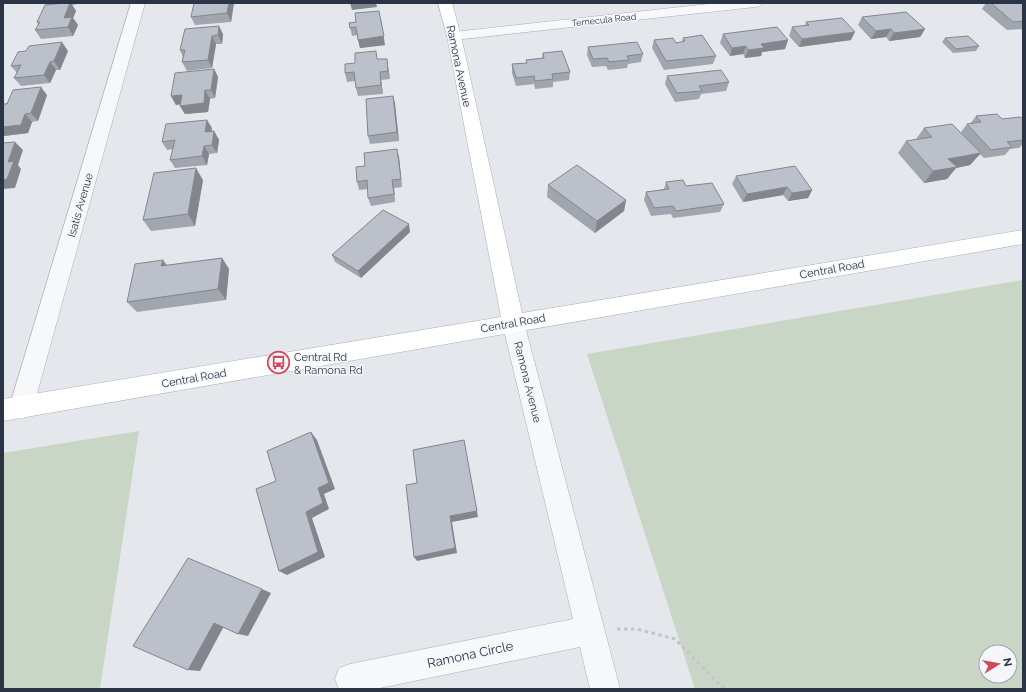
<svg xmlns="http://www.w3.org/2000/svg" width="1026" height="692" font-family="Raleway,sans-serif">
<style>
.green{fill:#c9d6c5;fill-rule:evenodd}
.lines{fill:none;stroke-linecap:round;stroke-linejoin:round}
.street-casing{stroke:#a9aeb7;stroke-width:1}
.secondary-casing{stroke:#a9aeb7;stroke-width:1}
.path{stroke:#c2c5cb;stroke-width:3;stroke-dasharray:3.5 3.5;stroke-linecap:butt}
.street{fill:#f7f8fa;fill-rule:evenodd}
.secondary{fill:#fff;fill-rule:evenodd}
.wall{fill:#a1a5ae}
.shaded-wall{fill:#83868d}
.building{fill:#bbc0ca;stroke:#83868d}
.labels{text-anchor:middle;stroke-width:3;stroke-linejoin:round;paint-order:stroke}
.far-street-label{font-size:9px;fill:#2b3445;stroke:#f4f6f9}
.street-label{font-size:11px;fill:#2b3445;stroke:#f4f6f9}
.poi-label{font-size:11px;fill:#2b3445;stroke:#f4f6f9;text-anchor:start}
.near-street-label{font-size:13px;fill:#2b3445;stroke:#f4f6f9}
</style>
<rect width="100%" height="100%" fill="#e4e7ec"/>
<g class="green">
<path d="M1023,280V689H695L587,354ZM986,652H1010V676H986Z"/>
<path d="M139,431L100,689H3V453Z"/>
</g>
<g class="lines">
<defs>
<g id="street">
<path d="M131,3H145L33,408L29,416L21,419L13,416L9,408Z"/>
<path d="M717,3H762L760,6L755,7L454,40L449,39L447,36L449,33L454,32Z"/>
<path d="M513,313L521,316L524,322L620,689H590L580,647L375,689H339L335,679L339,668L350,664L573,619L502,322L505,316Z"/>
</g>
<path id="secondary" d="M438,3H452L461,36L522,313L1023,230V244L3,421V399L501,317L447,36Z"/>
</defs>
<use href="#street" class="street-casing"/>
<use href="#secondary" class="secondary-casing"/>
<path class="path" d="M617,629H637L675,639L724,689"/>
<use href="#street" class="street"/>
<use href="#secondary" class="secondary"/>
</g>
<g class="wall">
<path d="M52,3H79L78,4L72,5L76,11L73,18L78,25L73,36L41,39L35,30L38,25L37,22L52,4Z"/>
<path d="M234,3L231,22L195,25L191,17Z"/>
<path d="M986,3H1023V29L1007,30L982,9Z"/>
<path d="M862,17L925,29L920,37L889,41L886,37L871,39L858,25Z"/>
<path d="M806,22L851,40L799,47L789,36L792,27L805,26Z"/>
<path d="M349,23L385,45L360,48L357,35L352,36Z"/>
<path d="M185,29L223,34L222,44H216L212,68L187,71L182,62L183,57L180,50Z"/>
<path d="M723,34L788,40L785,49L762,52L761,56L745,58L743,54L730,56L720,43Z"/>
<path d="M683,38L716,56L713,64L664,70L652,48L654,40L676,43L682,42Z"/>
<path d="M945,38L979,46L976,51L953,53L942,42Z"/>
<path d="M588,47L643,54L641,62L628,64L627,68L608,70L606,66L592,67L587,55Z"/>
<path d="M68,51L60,70H56L50,83L21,86L14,78L17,73L11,66Z"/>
<path d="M543,53L570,72L569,80L553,82V87L535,89L534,84L516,86L512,73V64L526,63V60L542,58Z"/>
<path d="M378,59H387L388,67L390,79L381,80L383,94L358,96L356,88L355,81L347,82L345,73L355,63Z"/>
<path d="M214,69L218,77L215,98L210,99L208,112L185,114L180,106V104L176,105L171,96Z"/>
<path d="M667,76L729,82L726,91L701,94L699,99L675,102L665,84Z"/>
<path d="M47,95L38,121L32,122L28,133L4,136L3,104Z"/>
<path d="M393,96L395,104L399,141L370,144L368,136Z"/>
<path d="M976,116L1002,119H1023V144L1019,148L1010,149L1005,155L984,158L980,154L970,165L956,168L947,179L924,183L898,153L906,141L916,139L924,128L972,145L961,132L967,124H970Z"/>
<path d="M212,128L211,132L214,131L219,140L217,153L209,154L207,165L175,168L170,160L173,149L167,150L162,142Z"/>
<path d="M399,157L402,187L394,188L395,202L371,206L368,198V189L359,190L357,182L365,166Z"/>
<path d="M736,176L812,190L808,198L788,201L783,195L743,202L732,184Z"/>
<path d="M203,180L195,226L151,231L143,220Z"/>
<path d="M666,182L686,186L724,204L720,212L673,218L671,214L651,216L644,200L646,192L664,189Z"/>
<path d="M548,185L626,200L624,211L595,233L547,197Z"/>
<path d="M410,232L361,278L335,262L332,255Z"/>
<path d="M222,258L229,269L226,300L137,312L127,302L167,265Z"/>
</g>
<g class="shaded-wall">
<path d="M70,3H71L76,11L73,18L78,25L73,36L68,27L64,18Z"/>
<path d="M229,3H234L231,22L227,13Z"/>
<path d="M350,3H376L377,7L352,10Z"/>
<path d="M381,19L385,45L360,48L358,40Z"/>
<path d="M219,26L223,34L222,44L218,35Z"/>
<path d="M891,29L886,37L871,39L876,31Z"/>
<path d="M925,29L920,37L889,41L894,33Z"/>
<path d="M855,32L851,40L799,47L802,39Z"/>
<path d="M212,36L216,44L212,68L208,60Z"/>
<path d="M788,40L785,49L762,52L761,56L745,58L748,50L761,44Z"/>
<path d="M62,42L68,51L60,70L54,61Z"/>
<path d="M746,46L743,54L730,56L732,48Z"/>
<path d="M387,59L388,67L390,79L388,71Z"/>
<path d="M50,62L56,70L50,83L44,75Z"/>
<path d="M214,69L218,77L215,98L211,90Z"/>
<path d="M380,72L381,80L383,94L381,85Z"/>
<path d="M41,87L47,95L38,121L31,113Z"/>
<path d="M205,90L210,99L208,112L185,114L180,106Z"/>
<path d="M182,95L186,103L176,105L171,96Z"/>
<path d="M393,96L395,104L399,141L397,132Z"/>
<path d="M25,114L32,122L28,133L4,136L3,135V127Z"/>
<path d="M207,120L212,128L210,141L205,132Z"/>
<path d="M214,131L219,140L217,153L212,145Z"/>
<path d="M15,142L23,150L18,165L21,169L15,188L3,189V180L8,162Z"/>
<path d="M204,146L209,154L207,165L202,156Z"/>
<path d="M397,149L399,157L402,187L401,179Z"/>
<path d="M981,153L970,165L956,168L947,179L924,183L933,171L948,159Z"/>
<path d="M196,168L203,180L195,226L188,214Z"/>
<path d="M392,180L394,188L395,202L394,194Z"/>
<path d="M787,187L783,195L743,202L747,194Z"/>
<path d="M812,190L808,198L788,201L792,193Z"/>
<path d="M626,200L624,211L595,233L597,221Z"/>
<path d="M409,224L410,232L361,278L358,271Z"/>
<path d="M222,258L229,269L226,300L218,289Z"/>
<path d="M163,260L171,271L161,266Z"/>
<path d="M311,432L317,440L335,489L324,494L329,509L312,518L325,557L287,575L279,571L306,512L318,488Z"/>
<path d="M464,440L478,517L452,522L457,553L417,561L414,557L450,516Z"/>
<path d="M262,589L271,593L248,636L238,634Z"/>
<path d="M214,623L224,626L200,671L188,670Z"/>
</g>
<g class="building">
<path d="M64,3H70L64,18L72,17L68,27L35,30L40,22H37L45,5Z"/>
<path d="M194,3H229L227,13L191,17Z"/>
<path d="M991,3H1023V21L1013,22Z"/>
<path d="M379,11L384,36L358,40L356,27L350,28L349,23L356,22L355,13Z"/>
<path d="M906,12L925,29L894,33L891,29L876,31L862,17Z"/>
<path d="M842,18L855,32L802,39L792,27L809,25L806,22Z"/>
<path d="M219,26L218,35L212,36L208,60L182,62L185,50H180L185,29Z"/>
<path d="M777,27L788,40L761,44L764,48L748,50L746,46L732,48L723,34Z"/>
<path d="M702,35L716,56L666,61L654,40L673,38L676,43L685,41L683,38Z"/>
<path d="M968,36L979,46L956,49L945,38Z"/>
<path d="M62,42L54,61L50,62L44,75L14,78L21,65L11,66L18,52L26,51L29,46Z"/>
<path d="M637,42L643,54L627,56L629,60L609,62L607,58L593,59L588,47Z"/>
<path d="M376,51L377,59H387L388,71L380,72L381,85L356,88L354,72L345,73V64L355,63V53Z"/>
<path d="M562,51L570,72L552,74L553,79L535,81L534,76L516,78L512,64L527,63L526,60L544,58L543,53Z"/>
<path d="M214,69L211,90H205L204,103L180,106L182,95L171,96L175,73Z"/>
<path d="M721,70L729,82L699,86L702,91L677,93L667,76Z"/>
<path d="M41,87L31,113L25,114L21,125L3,127V104H7L13,90Z"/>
<path d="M393,96L397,132L368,136L366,99Z"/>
<path d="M997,114L1002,119L1020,117L1023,119V140L1007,142L1012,147L991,150L967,124L981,122L976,116Z"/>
<path d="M207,120L205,132L214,131L212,145L204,146L202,156L170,160L175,140L162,142L166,124Z"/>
<path d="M952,124L981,153L948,159L957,167L933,171L906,141L932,137L924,128Z"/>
<path d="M15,142L8,162L14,161L7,179L3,180V143Z"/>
<path d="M397,149L401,179L392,180L394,194L368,198L367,180L357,182L356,167L365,166L364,153Z"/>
<path d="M577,165L626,200L597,221L548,185Z"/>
<path d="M795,166L812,190L792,193L787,187L747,194L736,176Z"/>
<path d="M196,168L188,214L143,220L154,173Z"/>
<path d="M683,180L686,186L712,183L724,204L676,211L673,206L654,208L646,192L669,189L666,182Z"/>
<path d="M383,210L409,224L358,271L332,255Z"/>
<path d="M222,258L218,289L127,302L135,264L163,260L161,266Z"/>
<path d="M311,432L329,483L318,488L323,503L306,512L318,552L279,571L256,489L276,481L267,451Z"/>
<path d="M464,440L477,511L450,516L455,548L414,557L406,485L417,483L413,450Z"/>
<path d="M188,558L262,589L238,634L214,623L188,670L133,646Z"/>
</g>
<defs>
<symbol id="bus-ring" viewBox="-11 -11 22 22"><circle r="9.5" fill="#f4f6f9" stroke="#d1495b" stroke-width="1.5"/><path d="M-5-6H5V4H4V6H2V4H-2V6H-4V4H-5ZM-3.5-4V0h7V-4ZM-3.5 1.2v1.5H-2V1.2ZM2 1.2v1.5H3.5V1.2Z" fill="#d1495b"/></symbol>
</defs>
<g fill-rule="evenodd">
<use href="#bus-ring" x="266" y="350" width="25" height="25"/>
</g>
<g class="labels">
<g class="far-street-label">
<text transform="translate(604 20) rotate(-6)" y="3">Temecula Road</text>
</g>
<g class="street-label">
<text transform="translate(459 66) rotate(78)" y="4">Ramona Avenue</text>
<text transform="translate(80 205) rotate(-74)" y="4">Isatis Avenue</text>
<text transform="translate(832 269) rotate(-10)" y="4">Central Road</text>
<text transform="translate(513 323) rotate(-10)" y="4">Central Road</text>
<text transform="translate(194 378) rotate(-10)" y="4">Central Road</text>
<text transform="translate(528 382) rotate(76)" y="4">Ramona Avenue</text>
</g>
<g class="poi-label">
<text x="294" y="361">Central Rd<tspan x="294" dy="13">&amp; Ramona Rd</tspan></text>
</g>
<g class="near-street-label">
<text transform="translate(470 654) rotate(-12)" y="5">Ramona Circle</text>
</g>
</g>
<rect width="1026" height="692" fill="none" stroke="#2b3445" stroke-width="8"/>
<g transform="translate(998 664) rotate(79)"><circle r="19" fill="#f4f6f9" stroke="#a4a8b1"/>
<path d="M0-3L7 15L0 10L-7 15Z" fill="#d1495b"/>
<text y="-6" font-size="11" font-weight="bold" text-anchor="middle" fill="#2b3445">N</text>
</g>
</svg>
